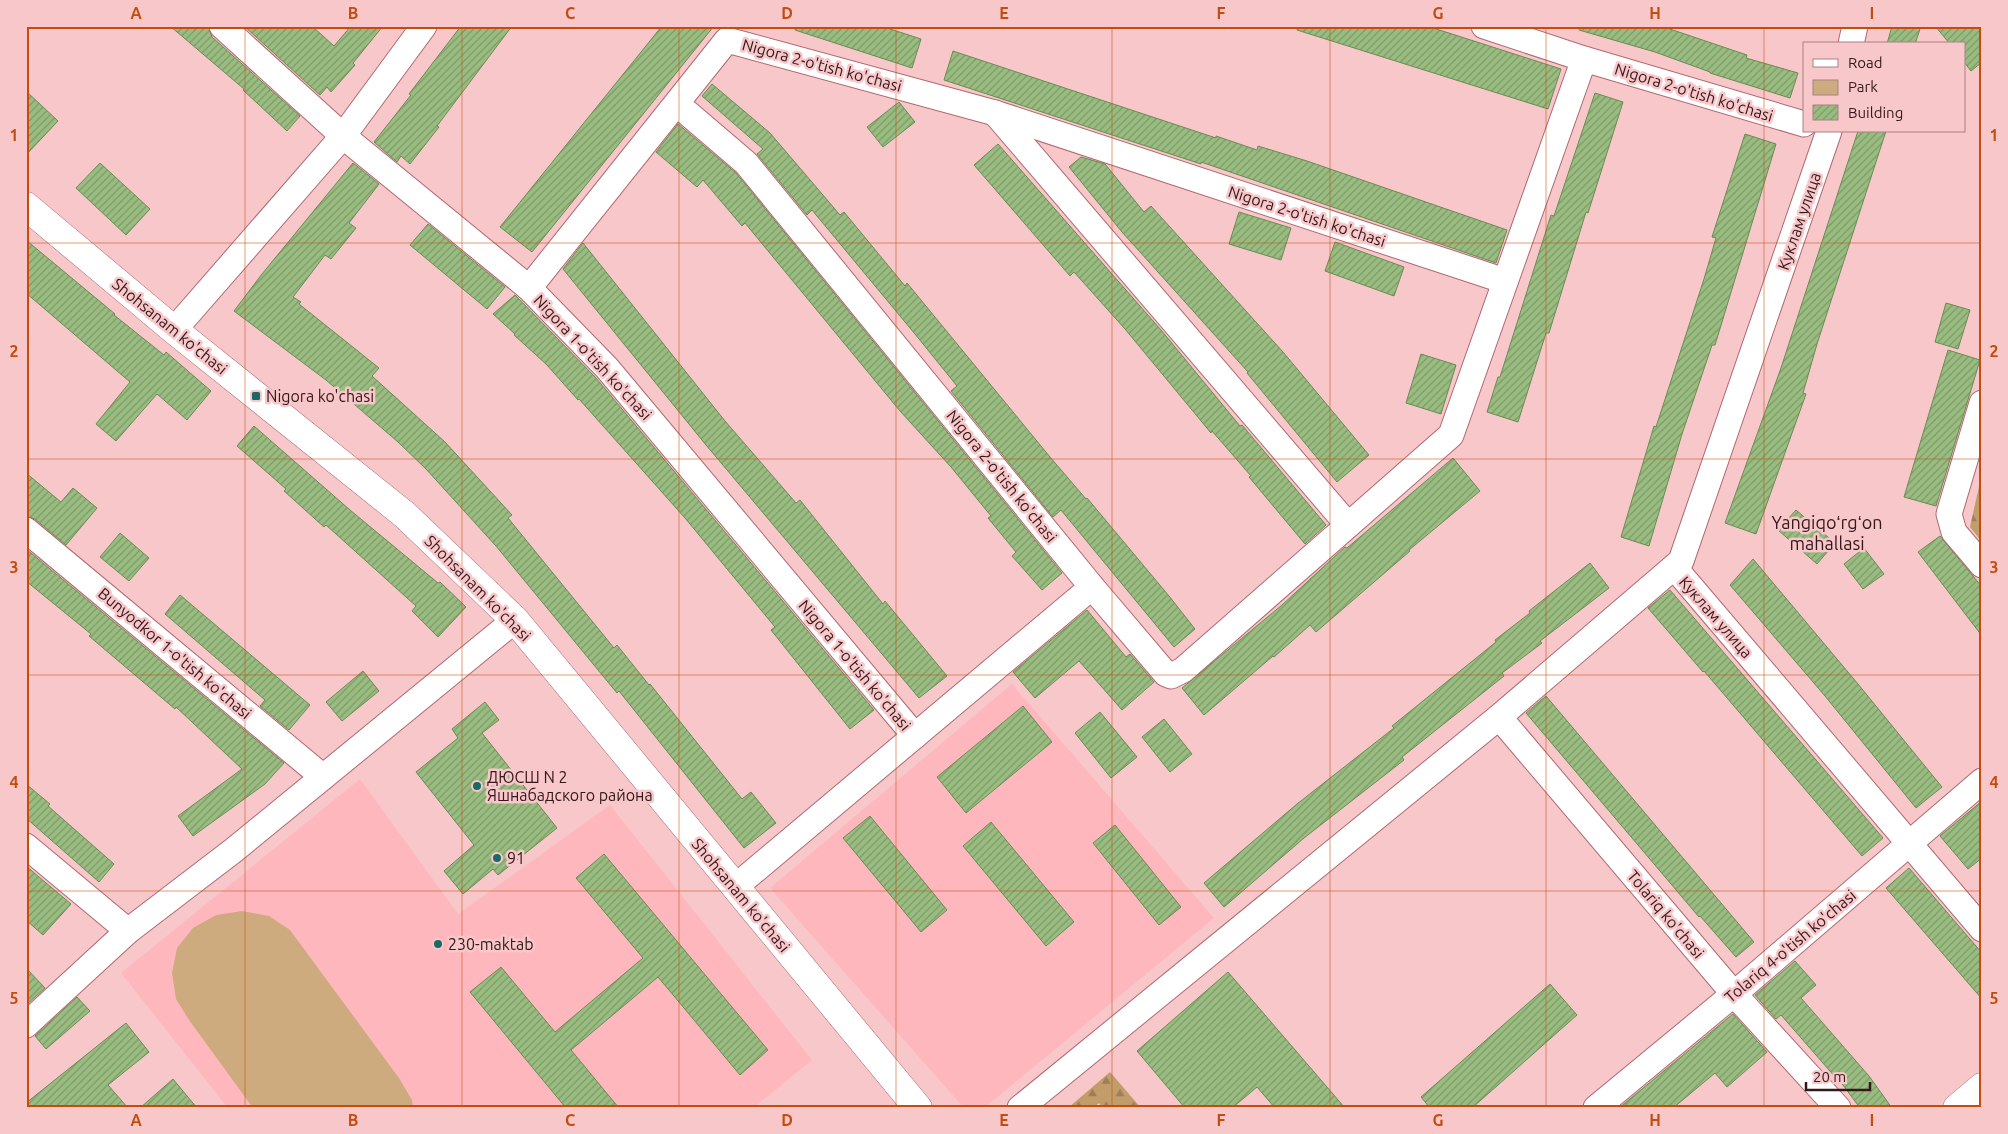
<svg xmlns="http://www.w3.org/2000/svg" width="2008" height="1134" font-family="Ubuntu,sans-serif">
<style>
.built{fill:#feb8bd}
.forest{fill:url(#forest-firs)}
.park{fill:#cdab7e}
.building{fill:url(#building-hatch);stroke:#698c52}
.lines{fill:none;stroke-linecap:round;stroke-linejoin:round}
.minor-casing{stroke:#b06970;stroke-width:27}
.tertiary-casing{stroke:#b06970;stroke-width:29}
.minor{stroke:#fff;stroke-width:25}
.tertiary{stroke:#fff;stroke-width:28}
.grid{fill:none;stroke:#c44c0f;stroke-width:1;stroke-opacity:0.55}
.poi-dot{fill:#1b6867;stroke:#f7c7ca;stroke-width:2}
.labels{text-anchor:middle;stroke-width:5;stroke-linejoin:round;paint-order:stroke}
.street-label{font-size:16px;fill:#35181b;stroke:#f7c7ca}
.poi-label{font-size:16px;fill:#35181b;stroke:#f7c7ca;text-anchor:start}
.neighbourhood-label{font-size:18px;fill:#35181b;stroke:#f7c7ca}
.neatline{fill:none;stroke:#c44c0f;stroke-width:2}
.grid-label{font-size:16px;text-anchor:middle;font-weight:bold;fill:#c44c0f}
</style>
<defs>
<pattern id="forest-firs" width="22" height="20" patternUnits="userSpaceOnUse" patternTransform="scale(1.25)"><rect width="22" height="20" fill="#c29c69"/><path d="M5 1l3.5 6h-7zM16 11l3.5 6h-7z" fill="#9e7e56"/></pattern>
<pattern id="building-hatch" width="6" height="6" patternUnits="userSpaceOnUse" patternTransform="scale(1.25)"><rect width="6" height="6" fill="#99bd81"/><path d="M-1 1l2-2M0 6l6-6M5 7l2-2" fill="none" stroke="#7e9969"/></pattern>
</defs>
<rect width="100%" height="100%" fill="#f7c7ca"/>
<g class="built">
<path d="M1012,684L1214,918L984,1108H964L770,888Z"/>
<path d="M360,779L458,914L610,805L812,1060L753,1108H228L121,973Z"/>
</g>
<g class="forest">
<path d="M1982,473V542L1970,527Z"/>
<path d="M1110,1072L1141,1108H1102L1099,1103L1093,1108H1068Z"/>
</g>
<path class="park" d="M242,911L269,916L290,930L399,1078L412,1100L413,1108H253L189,1020L176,999L172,973L177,948L193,928L216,915Z"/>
<g class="building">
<path d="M170,26H208L212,37L300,116L287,131L243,90L244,89Z"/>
<path d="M244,26H312L334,46L351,26H383L353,63L355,65L331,92L327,87L320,95Z"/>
<path d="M461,26H512L437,126L439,127L410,164L401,156L397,162L374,142L411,95L409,94Z"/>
<path d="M662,26H714L532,252L500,227Z"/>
<path d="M796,26H881L921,39L912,68L795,30Z"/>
<path d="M1297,26H1427L1561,69L1548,109L1297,30Z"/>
<path d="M1580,26H1661L1747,55L1746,58L1798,73L1790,98L1710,73V72L1655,52L1579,30Z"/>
<path d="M1892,26H1921L1915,44H1887Z"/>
<path d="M1935,26H1982V62L1971,71L1964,62V44H1950Z"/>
<path d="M953,51L1216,138V136L1257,150L1258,146L1307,161L1507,230L1496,263L1201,162V164L944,80Z"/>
<path d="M712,84L770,133L840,215L844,212L905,286L907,283L1050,457L1086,499L1087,498L1169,596L1195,629L1174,647L1061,510L1053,517L951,391L957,386L915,334L812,210L807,215L757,154L763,149L702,96Z"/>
<path d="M26,91L58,121L26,155Z"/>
<path d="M1595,93L1623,102L1588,213L1586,212L1549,333H1546L1518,422L1487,412L1498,377H1500L1551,215L1554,216Z"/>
<path d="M899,102L915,122L883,147L867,127Z"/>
<path d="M678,124L736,173L1062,573L1042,590L1012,556L1016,552L988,518L991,516L951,467L900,411L745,223L742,226L703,180L697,187L656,152Z"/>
<path d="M1858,131H1886L1817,344L1803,393L1806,394L1756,534L1725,523L1781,368Z"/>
<path d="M1745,134L1776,144L1715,345H1712L1682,434L1649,546L1621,537L1654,426L1656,427L1704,279L1716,238L1712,237Z"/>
<path d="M998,144L1161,330L1240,426L1242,425L1326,525L1305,544L1249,477L1251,476L1212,431L1211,433L1125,329L1074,272L1070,276L974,165Z"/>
<path d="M1081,157L1105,164L1144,212L1151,206L1283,352L1369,455L1337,482L1247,373L1248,372L1122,232L1069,167Z"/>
<path d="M100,163L150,209L126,235L76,188Z"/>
<path d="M353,163L379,184L349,223L356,228L331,259L325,255L293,297L301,302L299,304L379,368L372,376L445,442L512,515L508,518L614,648L617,645L649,685L650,684L742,799L751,792L776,823L744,848L619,691L617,693L496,546L426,469L398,442L326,380L234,311L262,274Z"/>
<path d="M1239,212L1291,228L1281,260L1229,244Z"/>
<path d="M428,224L505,287L487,309L410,245Z"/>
<path d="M26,240L115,314L114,315L164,355L166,352L211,391L187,420L157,394L116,441L96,424L130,382L26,293Z"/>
<path d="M1335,242L1404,267L1394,296L1325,271Z"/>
<path d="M583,243L725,421L796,503L800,500L883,604L885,601L947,676L919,698L706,445L563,269Z"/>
<path d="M515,295L596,378L874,710L850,729L771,630L775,627L685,518L579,399L578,400L546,364L514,335L515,334L493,314Z"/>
<path d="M1946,303L1970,310L1958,349L1935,342Z"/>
<path d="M1948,350L1980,360L1936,506L1904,497Z"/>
<path d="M1421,354L1456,365L1441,414L1406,403Z"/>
<path d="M254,426L350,510L438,583L440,582L466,607L438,637L412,611L416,606L326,525L324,527L284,491L286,489L237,446Z"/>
<path d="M1453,458L1480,491L1409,550L1410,551L1316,632L1310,625L1274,657L1273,656L1204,715L1182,688L1282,605L1345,547L1347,548Z"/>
<path d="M26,473L61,502L73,488L97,508L66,545L35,519L26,516Z"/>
<path d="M1796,510L1835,543L1817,564L1778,530Z"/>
<path d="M120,533L149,558L129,581L100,557Z"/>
<path d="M1940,536L1982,587V636L1918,552Z"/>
<path d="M1864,548L1884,574L1863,589L1844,564Z"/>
<path d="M26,549L284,763L265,784L193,836L178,816L242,769L176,707L175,709L89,636L91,634L26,581Z"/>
<path d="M1753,559L1858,684L1942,787L1916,808L1825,696L1730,585Z"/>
<path d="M1590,563L1609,588L1540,641L1542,643L1502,673L1504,676L1402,757L1404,760L1304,838L1224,907L1204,883L1297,804L1394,728L1392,726L1496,642L1495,640L1530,613L1529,611Z"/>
<path d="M1670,590L1883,838L1862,856L1704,671L1703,672L1648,608Z"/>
<path d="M180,595L310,705L289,730L260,706L265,700L165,614Z"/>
<path d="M1087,610L1126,657L1130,654L1154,682L1122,710L1079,661L1035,698L1013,672Z"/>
<path d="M363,671L379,691L342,721L326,702Z"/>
<path d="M1546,696L1754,942L1736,957L1700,916L1699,917L1526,713Z"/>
<path d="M485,702L499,720L482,733L557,828L498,875L493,869L463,894L444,871L474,845L416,772L458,738L452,729Z"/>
<path d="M1023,706L1052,742L966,813L937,777Z"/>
<path d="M1100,712L1137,757L1111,778L1075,733Z"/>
<path d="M1164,719L1192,754L1170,772L1142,737Z"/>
<path d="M26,784L50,804L48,806L114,864L99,882L26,818Z"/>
<path d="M1982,801V858L1968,869L1940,836Z"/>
<path d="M870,816L947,910L921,932L843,838Z"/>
<path d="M991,822L1074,922L1046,946L963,846Z"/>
<path d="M1115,825L1181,907L1159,925L1093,843Z"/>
<path d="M604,854L768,1050L740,1075L658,977L571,1050L619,1108H566L470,992L501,967L555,1032L643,958L576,878Z"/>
<path d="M26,866L71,904L43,935L26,920Z"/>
<path d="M1909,868L1982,953V999L1886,888Z"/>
<path d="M1795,961L1816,985L1801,998L1869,1076L1892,1108H1860L1837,1077L1836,1078L1781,1015L1776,1019L1755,995Z"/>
<path d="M26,968L45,988L26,1005Z"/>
<path d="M1228,972L1345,1108H1275L1257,1087L1232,1108H1185L1137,1051Z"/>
<path d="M1550,984L1577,1015L1472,1108H1430L1421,1097Z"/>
<path d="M77,997L90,1011L46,1049L35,1036Z"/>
<path d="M1733,1014L1767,1052L1727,1087L1715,1073L1673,1108H1619Z"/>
<path d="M126,1023L149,1052L108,1085L128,1108H26V1103Z"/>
<path d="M173,1079L197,1108H140Z"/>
</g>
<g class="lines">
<defs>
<g id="minor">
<path d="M222,26L343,136L529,288L607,368L915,736"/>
<path d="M1484,26L1584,59L1804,124"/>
<path d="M1851,44L1855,26"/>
<path d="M677,104L746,163L1092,587L1166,674L1171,676L1183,670L1451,435L1584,59"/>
<path d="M995,113L1348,525"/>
<path d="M529,288L727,40L995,113L1505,281"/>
<path d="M174,330L343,136L424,26"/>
<path d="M1982,403L1949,514L1954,532L1982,565"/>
<path d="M26,530L323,777"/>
<path d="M1674,567L1982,929"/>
<path d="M1499,717L1734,994L1838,1108"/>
<path d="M26,846L128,931"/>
<path d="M735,887L1092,587"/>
<path d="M26,1025L128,931L234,850L515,620"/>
<path d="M1020,1108L1499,717L1681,561L1829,131"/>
<path d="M1596,1108L1734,994L1982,781"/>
</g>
<g id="tertiary">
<path d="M26,206L174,330L405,515L515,620L918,1108"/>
<path d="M1957,1108L1982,1087"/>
</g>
</defs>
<use href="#minor" class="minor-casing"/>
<use href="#tertiary" class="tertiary-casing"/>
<use href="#minor" class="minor"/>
<use href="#tertiary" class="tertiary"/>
</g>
<path class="grid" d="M245,26V1108M462,26V1108M679,26V1108M896,26V1108M1112,26V1108M1330,26V1108M1546,26V1108M1764,26V1108M26,243H1982M26,459H1982M26,675H1982M26,891H1982"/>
<g class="poi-dot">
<rect x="251" y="391" width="10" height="10" rx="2.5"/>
<circle cx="477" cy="786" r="5"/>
<circle cx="497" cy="858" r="5"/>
<circle cx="438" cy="944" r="5"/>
</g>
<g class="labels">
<g class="street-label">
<text transform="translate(822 65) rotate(15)" y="6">Nigora 2-o'tish ko'chasi</text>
<text transform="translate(1694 92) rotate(17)" y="6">Nigora 2-o'tish ko'chasi</text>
<text transform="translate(1307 216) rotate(18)" y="6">Nigora 2-o'tish ko'chasi</text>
<text transform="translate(1799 221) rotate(-71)" y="6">Куклам улица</text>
<text transform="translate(170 326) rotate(39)" y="6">Shohsanam ko'chasi</text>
<text transform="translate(593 357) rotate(47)" y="6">Nigora 1-o'tish ko'chasi</text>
<text transform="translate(1002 476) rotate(51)" y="6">Nigora 2-o'tish ko'chasi</text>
<text transform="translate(478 588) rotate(45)" y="6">Shohsanam ko'chasi</text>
<text transform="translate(1716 617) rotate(49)" y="6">Куклам улица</text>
<text transform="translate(175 653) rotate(40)" y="6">Bunyodkor 1-o'tish ko'chasi</text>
<text transform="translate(855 665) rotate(50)" y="6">Nigora 1-o'tish ko'chasi</text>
<text transform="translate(741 895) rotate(50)" y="6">Shohsanam ko'chasi</text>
<text transform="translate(1666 914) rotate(50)" y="6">Tolariq ko'chasi</text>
<text transform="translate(1790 946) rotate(-40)" y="6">Tolariq 4-o'tish ko'chasi</text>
</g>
<g class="poi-label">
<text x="266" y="402">Nigora ko'chasi</text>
<text x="487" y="783">ДЮСШ N 2<tspan x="487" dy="18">Яшнабадского района</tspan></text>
<text x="507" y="864">91</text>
<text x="448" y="950">230-maktab</text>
</g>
<g class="neighbourhood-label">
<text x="1827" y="529">Yangiqoʻrgʻon<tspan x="1827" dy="21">mahallasi</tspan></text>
</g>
</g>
<rect width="2008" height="1134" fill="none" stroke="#f7c7ca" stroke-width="55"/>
<rect x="1803" y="42" width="162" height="90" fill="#f7c7ca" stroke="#a98184"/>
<rect x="1813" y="59" width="25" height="8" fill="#ffffff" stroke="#a98184"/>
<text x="1848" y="68" font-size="15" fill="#35181b">Road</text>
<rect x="1813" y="80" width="25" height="15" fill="#cdab7e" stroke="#a98184"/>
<text x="1848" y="92" font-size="15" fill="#35181b">Park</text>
<rect x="1813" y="105" width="25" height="15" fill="url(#building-hatch)" stroke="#a98184"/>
<text x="1848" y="118" font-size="15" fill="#35181b">Building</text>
<path d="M1806 1082v8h64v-8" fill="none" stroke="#35181b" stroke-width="2.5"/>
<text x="1813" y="1082" font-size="15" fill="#35181b" stroke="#f7c7ca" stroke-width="4" paint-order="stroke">20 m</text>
<rect x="28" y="28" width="1952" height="1078" class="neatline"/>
<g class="grid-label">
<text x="136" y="19">A</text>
<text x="353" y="19">B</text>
<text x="570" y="19">C</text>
<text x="787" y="19">D</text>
<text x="1004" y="19">E</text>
<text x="1221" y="19">F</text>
<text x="1438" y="19">G</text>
<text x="1655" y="19">H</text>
<text x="1872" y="19">I</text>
<text x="14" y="141">1</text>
<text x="1994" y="141">1</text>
<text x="14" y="357">2</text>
<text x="1994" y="357">2</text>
<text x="14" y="573">3</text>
<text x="1994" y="573">3</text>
<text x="14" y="788">4</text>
<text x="1994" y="788">4</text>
<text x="14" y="1004">5</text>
<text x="1994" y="1004">5</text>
<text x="136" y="1126">A</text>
<text x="353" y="1126">B</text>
<text x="570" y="1126">C</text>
<text x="787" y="1126">D</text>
<text x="1004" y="1126">E</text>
<text x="1221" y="1126">F</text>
<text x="1438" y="1126">G</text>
<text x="1655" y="1126">H</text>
<text x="1872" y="1126">I</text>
</g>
</svg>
